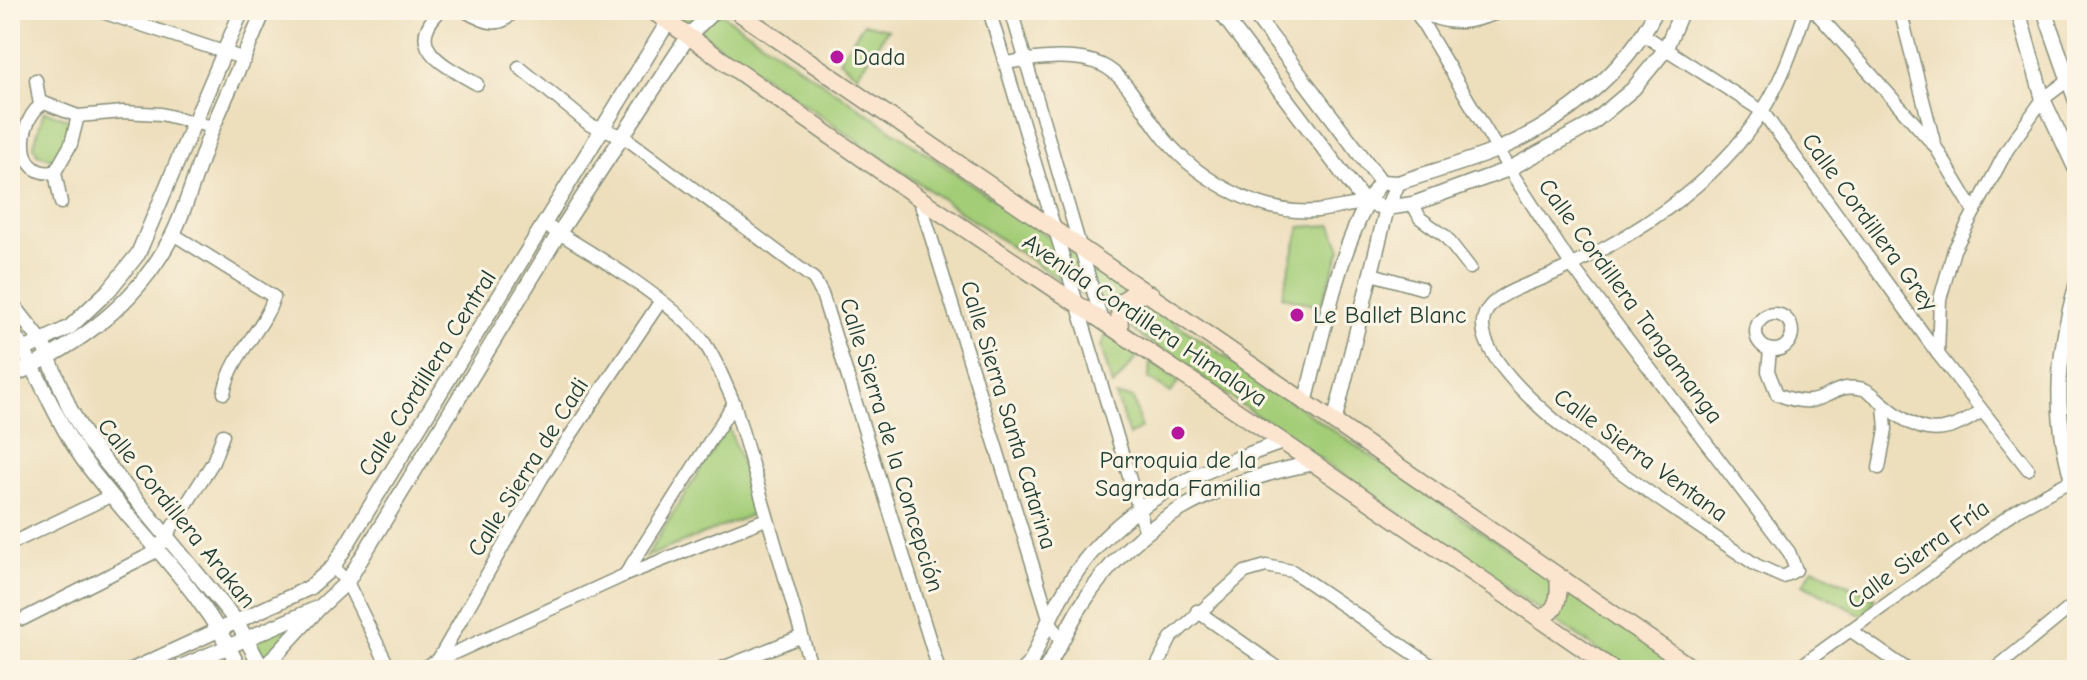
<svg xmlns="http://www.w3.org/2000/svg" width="2087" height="680" font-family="'Comic Neue',sans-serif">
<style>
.green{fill:#a4cd78;stroke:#628556;stroke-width:2}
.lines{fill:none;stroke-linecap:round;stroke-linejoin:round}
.minor-casing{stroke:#868e78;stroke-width:15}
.tertiary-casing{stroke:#868e78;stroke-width:17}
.secondary-casing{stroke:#868e78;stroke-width:19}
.minor{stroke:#fff;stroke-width:12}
.tertiary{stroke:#fff;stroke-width:14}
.secondary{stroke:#fce5cf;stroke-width:16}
.poi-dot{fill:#b5179e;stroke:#fcf5e5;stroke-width:3}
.labels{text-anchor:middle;stroke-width:6;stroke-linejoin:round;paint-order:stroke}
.poi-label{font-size:24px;fill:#1f3d34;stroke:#fcf5e5;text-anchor:start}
.street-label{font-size:24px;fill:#1f3d34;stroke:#fcf5e5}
</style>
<rect width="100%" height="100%" fill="#fcf5e5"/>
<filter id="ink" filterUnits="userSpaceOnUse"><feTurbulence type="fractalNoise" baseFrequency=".0125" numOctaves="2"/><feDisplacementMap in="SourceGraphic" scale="16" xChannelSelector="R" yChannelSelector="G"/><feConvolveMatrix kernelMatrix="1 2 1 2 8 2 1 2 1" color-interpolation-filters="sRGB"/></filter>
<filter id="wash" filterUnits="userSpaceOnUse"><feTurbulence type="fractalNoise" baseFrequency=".006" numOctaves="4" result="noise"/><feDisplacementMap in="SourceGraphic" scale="32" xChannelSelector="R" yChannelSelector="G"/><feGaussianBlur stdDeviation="1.8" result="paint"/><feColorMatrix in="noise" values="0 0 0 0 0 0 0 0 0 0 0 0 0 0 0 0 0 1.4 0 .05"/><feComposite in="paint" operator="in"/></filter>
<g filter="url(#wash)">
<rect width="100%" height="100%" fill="#eddebc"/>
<g class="green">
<path d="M667,10H716L1685,670H1627Z"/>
<path d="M864,23L888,29L857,75L839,60Z"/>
<path d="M44,111L71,120L72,134L57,160L37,154L34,145Z"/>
<path d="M1332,225L1341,249L1320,307L1282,296L1300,227Z"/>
<path d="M1105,335L1140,354L1113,386L1101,347Z"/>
<path d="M1150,361L1179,381L1171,393L1149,379Z"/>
<path d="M1116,396L1133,398L1141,428L1129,436Z"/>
<path d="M728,425L759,512L646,557Z"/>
<path d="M1813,568L1875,598L1864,616L1803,584Z"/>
<path d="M320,607L262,670L246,637Z"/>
</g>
</g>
<g filter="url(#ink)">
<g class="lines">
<defs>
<g id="minor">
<path d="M96,10L245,59"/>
<path d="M441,10C401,48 448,67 477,84"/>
<path d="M463,10C481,20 500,32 514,10"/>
<path d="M989,10L1146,533"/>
<path d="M1011,10L1101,318"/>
<path d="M1415,10L1509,169L1572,266L1789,552L1796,570L1783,577L1756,565C1699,525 1485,394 1483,326C1481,297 1525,286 1546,277C1626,242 1716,186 1763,110C1783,78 1794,45 1806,10"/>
<path d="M1418,10C1450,29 1472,23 1505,10"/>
<path d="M1814,10L1933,144"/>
<path d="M1900,10L1935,146L1974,211"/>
<path d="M1644,35L1762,111L1938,354L2028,469"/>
<path d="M1005,63C1034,59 1075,52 1102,65C1126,76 1142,109 1158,130C1191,176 1258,216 1317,211C1333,209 1349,205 1365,203"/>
<path d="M519,67L590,125L623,136L814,279L822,294L939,670"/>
<path d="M36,80L40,105"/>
<path d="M55,172C14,179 17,118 44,103L78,116L123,112L161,114L213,127"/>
<path d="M919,198L1050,621L1061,643"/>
<path d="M61,203L55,172L71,144L78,116"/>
<path d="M1413,204L1420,218L1445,236L1470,268"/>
<path d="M544,224C590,252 666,296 700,337C715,356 724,381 734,403L812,670"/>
<path d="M173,234L274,297C262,333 232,353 224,393"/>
<path d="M1372,274L1421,288"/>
<circle cx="1774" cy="332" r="18"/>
<path d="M1770,350L1768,371L1777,394C1826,415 1826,383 1858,388C1870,389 1876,398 1884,404C1921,436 1942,438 1982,411"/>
<path d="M1938,354L1940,299L1954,250L2007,150L2043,99L2067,81"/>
<path d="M1879,468L1886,429L1884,405"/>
<path d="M10,544L110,496"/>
<path d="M333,567L347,582L390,670"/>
<path d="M625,575L734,403"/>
<path d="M1197,611L1281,670"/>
<path d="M23,619L157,551L213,462L223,435"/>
<path d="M1850,630L1908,670"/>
<path d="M438,660L542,478L660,302"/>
<path d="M417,670L625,575L766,519"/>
<path d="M717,670L800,637"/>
<path d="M1155,670L1171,638L1245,572L1266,566L1292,571L1438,670"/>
<path d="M1795,670L2020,508L2072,480"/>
<path d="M1994,670L2077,602"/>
</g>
<g id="tertiary">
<path d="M1219,10L1365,203"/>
<path d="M1251,10L1381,182"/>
<path d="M2018,10L2043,99L2077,172"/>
<path d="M2044,10L2077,104"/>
<path d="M1381,182L1398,183C1430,172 1465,163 1497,150C1561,123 1626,73 1656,10"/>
<path d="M1365,203L1387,208L1413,204L1509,169L1590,125L1633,89L1665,50L1682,10"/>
<path d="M2077,283C2055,359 2052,421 2077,496"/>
<path d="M10,301L42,342L70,409L88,441L237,622L263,670"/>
<path d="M10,329C39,370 53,417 82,458C133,529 204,589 240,670"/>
<path d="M10,357L70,327L109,290L138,254L242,10"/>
<path d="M10,377C78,345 136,305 172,236C189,202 198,163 213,127C229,88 248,50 264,10"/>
<path d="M1305,403C1323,336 1340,236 1381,182"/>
<path d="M1334,423L1387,208L1398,183"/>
<path d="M132,670L309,588L333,567L668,22L679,10"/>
<path d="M174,670L320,607L347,582L559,233L689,35L715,10"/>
<path d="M262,670L319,608"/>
<path d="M1023,670L1031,662C1040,642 1048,620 1059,601C1107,508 1190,474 1283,442"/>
<path d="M1045,670C1059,649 1068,626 1081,606C1136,518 1217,482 1314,463"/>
</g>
<g id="secondary">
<path d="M651,10L919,198L1283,442L1614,670"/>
<path d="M735,10L1695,670"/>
<path d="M1120,332L1119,303L1129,296L1151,294"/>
<path d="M1540,619C1559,611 1560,594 1558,576"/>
</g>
</defs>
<use href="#minor" class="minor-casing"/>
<use href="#tertiary" class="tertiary-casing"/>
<use href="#secondary" class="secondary-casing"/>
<use href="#minor" class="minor"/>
<use href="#tertiary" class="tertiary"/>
<use href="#secondary" class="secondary"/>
</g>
</g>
<g class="poi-dot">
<circle cx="837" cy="57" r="8"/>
<circle cx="1297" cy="315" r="8"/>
<circle cx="1178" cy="433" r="8"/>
</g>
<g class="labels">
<g class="poi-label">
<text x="853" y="65">Dada</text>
<text x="1313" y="323">Le Ballet Blanc</text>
<text x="1178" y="468" text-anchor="middle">Parroquia de la<tspan x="1178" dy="28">Sagrada Familia</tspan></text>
</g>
<g class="street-label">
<text transform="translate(1870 222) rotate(54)" y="8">Calle Cordillera Grey</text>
<text transform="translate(1631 301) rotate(54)" y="8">Calle Cordillera Tangamanga</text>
<text transform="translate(1145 320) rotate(34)" y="8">Avenida Cordillera Himalaya</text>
<text transform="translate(427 373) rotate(-58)" y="8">Calle Cordillera Central</text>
<text transform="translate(1009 415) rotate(73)" y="8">Calle Sierra Santa Catarina</text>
<text transform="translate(892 445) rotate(73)" y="8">Calle Sierra de la Concepción</text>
<text transform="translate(1641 455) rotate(36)" y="8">Calle Sierra Ventana</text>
<text transform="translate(528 467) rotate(-58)" y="8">Calle Sierra de Cadi</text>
<text transform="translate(177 513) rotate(51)" y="8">Calle Cordillera Arakan</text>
<text transform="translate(1918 554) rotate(-36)" y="8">Calle Sierra Fría</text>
</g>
</g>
<rect width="2087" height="680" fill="none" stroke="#fcf5e5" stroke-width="40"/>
</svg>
